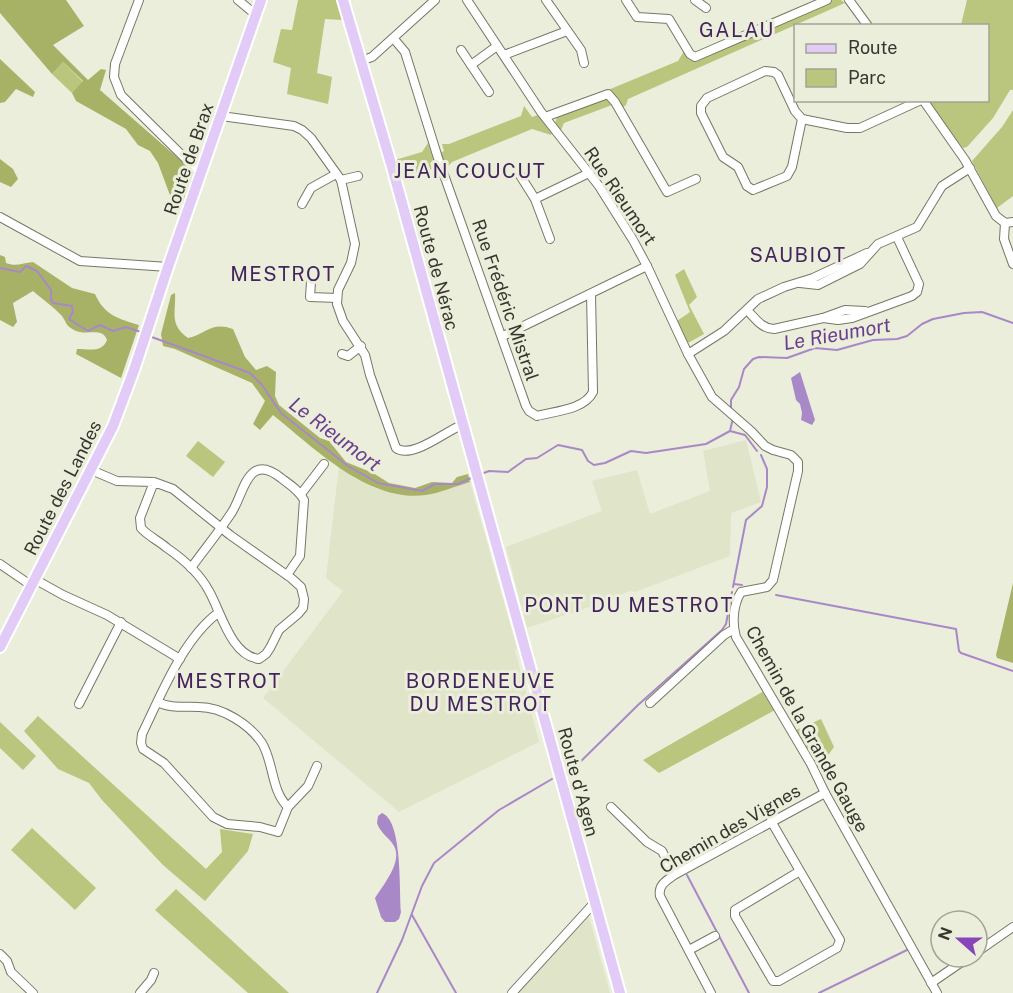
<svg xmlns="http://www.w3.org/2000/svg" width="1013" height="993" font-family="'Public Sans',sans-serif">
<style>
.built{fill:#e0e4c9}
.green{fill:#bac57d}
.forest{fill:#a8b267}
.water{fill:#a988c8}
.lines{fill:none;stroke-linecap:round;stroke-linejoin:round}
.stream{stroke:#a988c8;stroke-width:2}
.minor-casing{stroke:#757866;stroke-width:10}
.major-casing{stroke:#fff;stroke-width:14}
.minor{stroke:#fff;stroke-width:8}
.major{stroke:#e2ccf7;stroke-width:10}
.labels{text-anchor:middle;stroke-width:6;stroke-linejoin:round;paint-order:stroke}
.street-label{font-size:18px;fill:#35362e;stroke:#ebeeda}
.neighbourhood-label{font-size:20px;letter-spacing:1.5px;fill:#44245d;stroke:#ebeeda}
.water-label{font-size:20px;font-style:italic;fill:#693e8c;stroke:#ebeeda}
</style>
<rect width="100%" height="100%" fill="#ebeeda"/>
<g class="built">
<path d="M746,440L761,502L731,513L730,556L635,592L630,591L601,603L527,628L506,547L602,511L592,481L637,470L650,514L710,491L703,451Z"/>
<path d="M339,466L374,488L404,495H426L470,482L517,649L515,650L539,742L399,812L263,698L343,591L326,578Z"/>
<path d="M588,913L610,993H514Z"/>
</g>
<g class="green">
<path d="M298,0H337L342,20L325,19L317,73L332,77L328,104L287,94L291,68L273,62L281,29L292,30Z"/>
<path d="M832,0H841L845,3L628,99L626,105L622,108L612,92L608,90L678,61L684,51L690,60H697Z"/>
<path d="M967,0H1013V90H1010L993,118L967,147L963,148L927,101L988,100V26L961,25Z"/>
<path d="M63,62L83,82L72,93L52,74Z"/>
<path d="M607,98L612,105L564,123L561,130L555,124L557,116Z"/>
<path d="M524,106L532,117L538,115L552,133L551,135L532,129L452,162L446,169L440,153L444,151L442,144H449L521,116Z"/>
<path d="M1013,110V196L997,208L972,161L1002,127Z"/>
<path d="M428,143L434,161L430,163L432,169L399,176L395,160L422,152Z"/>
<path d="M684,269L697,297L689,305L704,334L688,343L677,321L690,312L675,275Z"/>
<path d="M198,441L225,462L213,477L186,456Z"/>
<path d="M764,691L775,710L659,773L643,760Z"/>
<path d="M38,716L206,869L222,852L220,829L253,834L248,851L205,901L163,865L102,800L89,783L58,769L24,731Z"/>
<path d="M821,719L834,747L818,769L796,730Z"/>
<path d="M0,722L36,756L23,770L0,748Z"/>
<path d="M32,828L96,888L75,910L11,850Z"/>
<path d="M176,889L289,993H248L155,910Z"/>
</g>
<g class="forest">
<path d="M0,0H66L84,26L53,45L88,80L101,69L106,70L100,90L194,172L182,204L176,203L171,198L158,163L150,151L138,145L126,129L76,101L72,93L83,81L63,62L52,74L0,13Z"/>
<path d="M0,59L35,92L33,97L16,89L5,102L0,103Z"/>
<path d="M0,159L13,169L18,179L11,187L0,182Z"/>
<path d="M0,255L5,257L6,263C16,267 23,263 33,262L72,288L95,294C104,315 119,319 139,325L121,378L76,354L77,349C89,349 102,353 107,340C102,326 86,337 74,330C65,325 67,323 62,316C54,307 42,299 33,291L13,303L17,322L13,327L0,320Z"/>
<path d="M175,293C176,314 169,324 188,338C206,334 212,321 233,329L245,357L256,370L267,366L276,372L275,396L279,405L320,438L329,441L346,462L373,473L389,483L415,488L432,482L452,483L457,477L468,474L470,482C456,486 440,493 426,495C369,503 314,448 273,415L260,430L253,424L265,401L252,383L175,349L163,346L161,334L171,295Z"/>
<path d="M1013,583V663L997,658L996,655Z"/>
</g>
<g class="water">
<path d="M800,372L815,420L812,425L801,420L802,413L800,404L796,400L791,378Z"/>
<path d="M382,813C403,821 399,891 401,912L399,919L395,922H385L381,917L375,898C383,885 403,862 394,846C389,837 380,833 377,823L378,816Z"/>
</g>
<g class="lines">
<g class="stream">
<path d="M0,268L20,272L26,266L37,271L51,290V300L53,303L72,306L73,312L69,319L88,331L100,325L113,331L126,327L141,332"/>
<path d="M149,336L250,373L262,385L281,413L348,466L378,483L422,491L435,484H458L471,478"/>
<path d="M731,410V400L739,387L744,369L753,359L759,357L787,358L815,348L837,350L873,340L897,339L907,336L922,324L933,319L964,313L982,312L1013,323"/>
<path d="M730,431L745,435L757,451"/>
<path d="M481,474L489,471L508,472L526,459L537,458L558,445L582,450L588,461L594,465L605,463L631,451L646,453L706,444L730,431L733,418"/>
<path d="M734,584L742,585"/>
<path d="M733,587L746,520L762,506L767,487V469L761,455"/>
<path d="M776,595L956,629L959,651L961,653L1013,671"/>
<path d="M569,773L638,705L722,630L726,624L732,592"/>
<path d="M687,875L749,993"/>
<path d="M412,915L456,993"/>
<path d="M377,993L402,940L422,886L434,863L499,810L552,779"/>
<path d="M819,993L909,949"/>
</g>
<defs>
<g id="minor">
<path d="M139,0L115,64L114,77L121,95L201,174"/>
<path d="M238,0L256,15"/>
<path d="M467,0L541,112L599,186L633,240L647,266L688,354L712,397L751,431L765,446L773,450L791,455L798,462V471L773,580L767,587L741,592C733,605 732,623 736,637L811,764L825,793L937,993"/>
<path d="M546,0L581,50L584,63"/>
<path d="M626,0L637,17L669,19L690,54L695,57L827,0"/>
<path d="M695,0L706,8"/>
<path d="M849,0L868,26"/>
<path d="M394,39L405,52L438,158L526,406L529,411L537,416C555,411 584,410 593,392L591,294"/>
<path d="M461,50L489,92"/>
<path d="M504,55L567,31"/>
<path d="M360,61L372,57L435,0"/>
<path d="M471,65L497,46"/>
<path d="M765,71L774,72L778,75L795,111L802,119L792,167L787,176L753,190L747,186L738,167L723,157L701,113V106L707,98Z"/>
<path d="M923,100L965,160L996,216L1005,223L1013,222"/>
<path d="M221,116L294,126L302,130L311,138L341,180L355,244L351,263L338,290L337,304L343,321L365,355L370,375L396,448C412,460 447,430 462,425"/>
<path d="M545,117L608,94L615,102L667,192L696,179"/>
<path d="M802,119L847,128H860L921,100"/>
<path d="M518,172L535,199L550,239"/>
<path d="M341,180L358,176"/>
<path d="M535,199L589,173"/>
<path d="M302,204L311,188L336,174"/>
<path d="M0,217L80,261L168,267"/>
<path d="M1005,223L1004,239L1013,264"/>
<path d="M311,282L310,297L337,298"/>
<path d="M800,283L818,285L860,264L878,244L917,227L942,186L970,168"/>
<path d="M747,310C755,318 762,329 774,329L823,318L845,310L865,311"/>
<path d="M823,318L838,320L852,318L912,296L917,292L919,284L897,237"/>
<path d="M503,336L647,266"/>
<path d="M342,354L348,356L361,346"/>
<path d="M688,354L724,331L758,299L784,287L813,278L867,253"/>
<path d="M91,470L117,481L154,482L173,489L230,535L291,578L301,587L304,599L303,608L298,614L279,630L270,648L266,654L259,659C231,656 221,612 209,591C200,574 183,559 167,548C159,541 148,536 141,528L140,518L154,482"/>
<path d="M301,494L324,464"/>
<path d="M0,564L32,586"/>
<path d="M191,568C204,550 218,533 230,515C244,497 246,450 281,478C289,484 299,490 304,500L300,556L287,575"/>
<path d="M36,580L63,595L107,615L180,659"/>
<path d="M218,613C183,639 161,695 142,734L141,743L143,749L164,763L213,817L227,824L260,827L278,832L288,807L308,786L317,766"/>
<path d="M158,702C170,709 186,706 199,707C222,707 249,724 262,743C274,763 271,791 288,807"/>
<path d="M650,703L724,635L734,629"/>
<path d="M79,704L121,622"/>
<path d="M611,807L647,842L662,851L674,875"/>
<path d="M771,821L840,940L837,948L779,981H773L735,916V910L800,871"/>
<path d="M689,950L715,936"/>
<path d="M977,952L1013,927"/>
<path d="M0,954L7,961L11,972L33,993"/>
<path d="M931,983L969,957"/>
<path d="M140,993L151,980L154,973"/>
<path d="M512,993L595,902"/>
<path d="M711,993L660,896C658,885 666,881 674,875L825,793"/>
</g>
<g id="major">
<path d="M343,0L392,167L620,993"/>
<path d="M0,647L113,426L134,370L168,267L261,0"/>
</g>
</defs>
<use href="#minor" class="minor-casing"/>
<use href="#major" class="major-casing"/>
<use href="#minor" class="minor"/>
<use href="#major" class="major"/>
</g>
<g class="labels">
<g class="street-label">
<text transform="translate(189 159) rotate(-71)" y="6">Route de Brax</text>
<text transform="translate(620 196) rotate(56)" y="6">Rue Rieumort</text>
<text transform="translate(436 268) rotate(75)" y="6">Route de Nérac</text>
<text transform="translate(505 300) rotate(71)" y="6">Rue Frédéric Mistral</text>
<text transform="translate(63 488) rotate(-63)" y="6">Route des Landes</text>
<text transform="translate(807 729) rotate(61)" y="6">Chemin de la Grande Gauge</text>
<text transform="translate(578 782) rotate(75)" y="6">Route d'Agen</text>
<text transform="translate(730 829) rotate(-30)" y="6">Chemin des Vignes</text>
</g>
<g class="neighbourhood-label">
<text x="737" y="37">GALAU</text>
<text x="470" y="178">JEAN COUCUT</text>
<text x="798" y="262">SAUBIOT</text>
<text x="283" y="281">MESTROT</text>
<text x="629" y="612">PONT DU MESTROT</text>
<text x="229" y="688">MESTROT</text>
<text x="481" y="688">BORDENEUVE<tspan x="481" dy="23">DU MESTROT</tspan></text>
</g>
<g class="water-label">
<text transform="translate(837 334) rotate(-10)" y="7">Le Rieumort</text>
<text transform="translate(335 434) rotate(37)" y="7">Le Rieumort</text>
</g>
</g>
<rect x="794" y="24" width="195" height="78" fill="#ebeeda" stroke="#a2a495" stroke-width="1.5"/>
<rect x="806" y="44" width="30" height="9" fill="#e2ccf7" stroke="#a2a495" stroke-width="1.5"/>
<text x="848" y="54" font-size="18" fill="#35362e">Route</text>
<rect x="806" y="69" width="30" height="18" fill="#bac57d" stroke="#a2a495" stroke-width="1.5"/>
<text x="848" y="84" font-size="18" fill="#35362e">Parc</text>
<g transform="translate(959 939) rotate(291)"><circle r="28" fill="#ebeeda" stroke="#a2a495" stroke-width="1.5"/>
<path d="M0-4.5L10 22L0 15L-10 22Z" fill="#8846ba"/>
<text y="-9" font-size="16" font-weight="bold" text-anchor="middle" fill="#35362e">N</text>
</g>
</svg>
